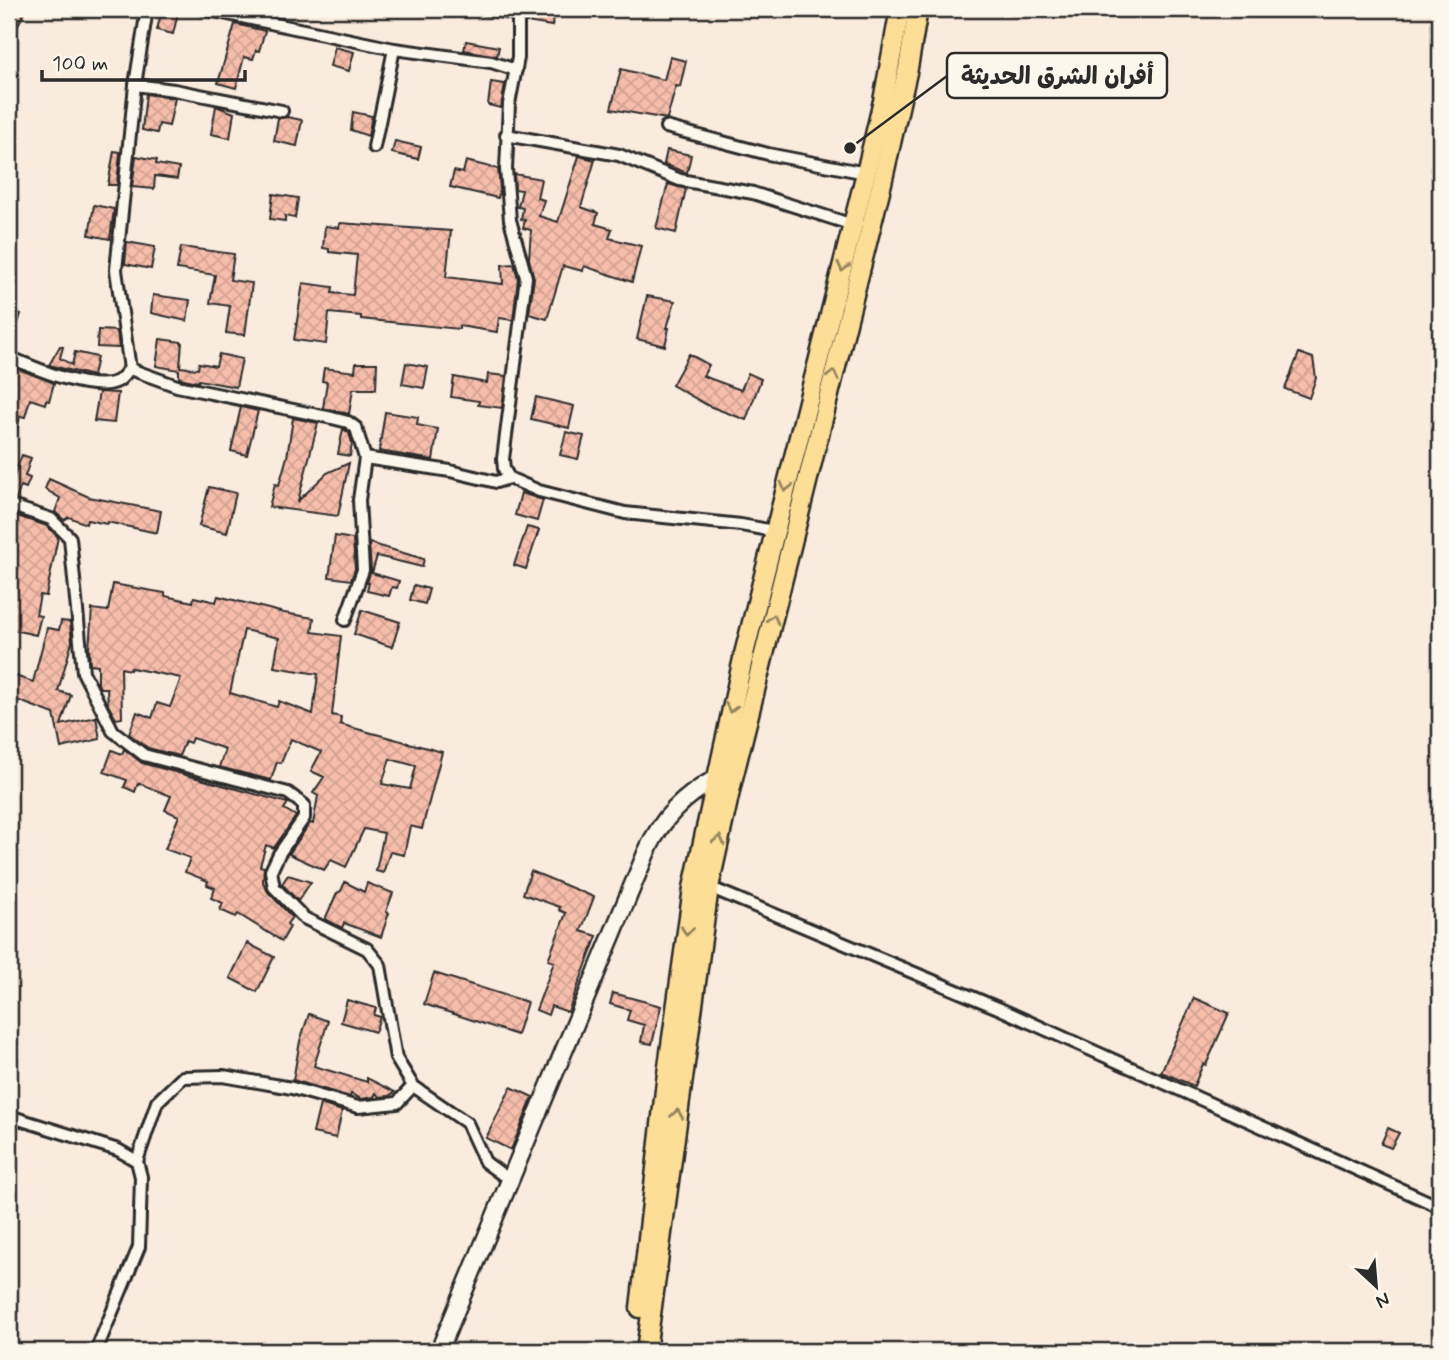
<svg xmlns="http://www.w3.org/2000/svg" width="1449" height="1360" font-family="Mynerve,'Playpen Sans Arabic',sans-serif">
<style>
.building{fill:url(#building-cross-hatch);stroke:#2b2b2b;stroke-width:2;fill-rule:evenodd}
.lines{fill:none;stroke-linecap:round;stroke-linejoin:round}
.street-casing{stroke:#2b2b2b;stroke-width:16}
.secondary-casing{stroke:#2b2b2b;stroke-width:21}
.primary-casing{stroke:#2b2b2b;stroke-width:23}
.street{stroke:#fbf7ec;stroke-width:10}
.secondary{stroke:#fbf7ec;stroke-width:16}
.primary{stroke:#fdde96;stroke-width:18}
.oneway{stroke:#948460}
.leader{fill:none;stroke:#2b2b2b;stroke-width:2.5}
.callout-dot{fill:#2b2b2b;stroke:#fbf7ec;stroke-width:2.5}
.callout{fill:#fbf7ec;stroke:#2b2b2b;stroke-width:2.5}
.callout-label{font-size:24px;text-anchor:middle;font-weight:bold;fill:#2b2b2b}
</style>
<defs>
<pattern id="building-cross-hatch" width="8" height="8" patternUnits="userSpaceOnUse" patternTransform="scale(1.75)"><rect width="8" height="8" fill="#f6bdab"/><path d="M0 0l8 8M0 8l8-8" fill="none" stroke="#d3a393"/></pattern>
</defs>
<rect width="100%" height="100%" fill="#faebdf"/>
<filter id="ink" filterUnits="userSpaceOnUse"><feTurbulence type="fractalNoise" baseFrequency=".0143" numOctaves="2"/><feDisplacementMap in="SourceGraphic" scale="14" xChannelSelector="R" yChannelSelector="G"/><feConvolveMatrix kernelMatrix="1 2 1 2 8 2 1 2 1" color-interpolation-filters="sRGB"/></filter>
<g filter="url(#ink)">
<g class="building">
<path d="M9,9H26L17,27L9,23Z"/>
<path d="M162,9H179L173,34L157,30Z"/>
<path d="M481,9H510V20L481,15Z"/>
<path d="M543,9H555L552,26L526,22V12L542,14Z"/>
<path d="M235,24L265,31L259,51L256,50L253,59L244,57L236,88L218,83Z"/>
<path d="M466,41L499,47L497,56L464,50Z"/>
<path d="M335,47L354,52L349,71L330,66Z"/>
<path d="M670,57L686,61L680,87L676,86L667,119L611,109L621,69L664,80Z"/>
<path d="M491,82L505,84L501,108L488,105Z"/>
<path d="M146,94L175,98L169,126L159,124L157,133L142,130Z"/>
<path d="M216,106L234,113L230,138L211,134Z"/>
<path d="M353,112L372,116L368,136L351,130Z"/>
<path d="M287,117L302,120L297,146L274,141L278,118Z"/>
<path d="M395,141L421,147L418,159L392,153Z"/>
<path d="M667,150L691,155L687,173L664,164Z"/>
<path d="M114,151L120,152L117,185H108Z"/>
<path d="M136,156L157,160L156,164L179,168L177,179L155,176L154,189L132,187Z"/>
<path d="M579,156L595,160L581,207L598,213L595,224L612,229L609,238L641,246L632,282L584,266L583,271L563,266L547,319L529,314L534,278L529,259L531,230L523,228L525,220L521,219L523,208L518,207L522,190L515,189L514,174L541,179L537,198L544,200L539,216L558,222Z"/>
<path d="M466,161L498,169L500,189L498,198L450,187L454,171L463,173Z"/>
<path d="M668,184L686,189L676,233L656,228Z"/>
<path d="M273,194L298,198L295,218L285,216V221L270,219Z"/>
<path d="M94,205L114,209L110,239L89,235Z"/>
<path d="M340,223L451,231L446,277L503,284L502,265L514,264L518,278L513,320L499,318L497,332L459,326V329L380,321L361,319V316L329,313L326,344L294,340L303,283L333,287L332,293L353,295L357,255L329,252V249L323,248L325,226L339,228Z"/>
<path d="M127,242L155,247L151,269L125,264Z"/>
<path d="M181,247L234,254L230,280L252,283L245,335L226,333L230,306L210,303L215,275L177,269Z"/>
<path d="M153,295L190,300L187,321L151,313Z"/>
<path d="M647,296L675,301L667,328H669L665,346L637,339Z"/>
<path d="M11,310L21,314L11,345L9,344V316Z"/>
<path d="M98,330L117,331L119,348L97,347Z"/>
<path d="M160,339L182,342L180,367L198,369L199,363L216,366L219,354L242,359L236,387L199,380L198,382L179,378V370L156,366Z"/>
<path d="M60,346L63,347L60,358L72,365L75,352L97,357L93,376L49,365Z"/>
<path d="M1299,353L1313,358L1316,378L1309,398L1285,389Z"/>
<path d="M689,354L709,365L703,376L741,390L748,373L761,379L746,420L709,406L672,385Z"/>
<path d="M356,363H377L376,389H353L349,414L323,408L327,382L322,381L324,368L355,372Z"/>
<path d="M406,363L428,367L424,388L402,384Z"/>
<path d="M9,365L54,383L49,401L46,400L45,404L30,399L25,417L20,416L18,427L9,424Z"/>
<path d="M488,374L506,376L502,408L478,405L479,401L451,397L454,377L487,383Z"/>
<path d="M99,392L118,393L114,423L94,421Z"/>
<path d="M536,397L574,406L569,428L531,419Z"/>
<path d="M241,407L258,411L247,455L231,451Z"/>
<path d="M385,412L418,417L417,425L438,429L433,460L379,451Z"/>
<path d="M293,418L318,423L298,501L327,473L349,463L338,516L269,507L275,484L279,485L287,457Z"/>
<path d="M343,429L349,433L352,443L350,456L338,454Z"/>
<path d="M566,432L584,436L578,459L560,455Z"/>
<path d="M22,455L31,458L25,476L30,478L26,488L21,486L16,499L9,497V490Z"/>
<path d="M49,479L89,497L161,511L157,533L107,522V524L87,520L86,524L69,517L64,520L55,512L60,498L45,489Z"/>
<path d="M209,487L236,493L227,533L199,526Z"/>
<path d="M521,493L543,500L537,521L515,515Z"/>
<path d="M17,516L47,526L58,537L46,596L40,595L36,615L41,616L36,635L9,629L14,603L9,602V540Z"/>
<path d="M527,527L539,530L526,569L514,565Z"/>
<path d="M335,536L353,539L355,569L351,580L329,577Z"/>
<path d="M369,543L424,559L422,567L377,556L372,573L399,581L397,588L392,587L389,596L367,591L369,583H367L371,570Z"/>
<path d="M113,584L165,593V596L193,602L194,597L216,602L218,596L284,613L314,618L312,632L341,636L332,715L341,717L340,724L350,727L442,752L422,829L410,826L404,855L390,852L383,873L376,871L384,833L364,829L346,867L331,860L324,870L289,854L310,823L313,824L318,796L313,793L324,777L311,771L321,752L291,739L281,763L277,762L271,780L219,767L225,749L192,738L190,743L185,741L179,756L148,748L129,734L137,712L152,718L157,703L170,707L181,678L131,668L130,670L121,668L122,718L116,719L108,705L107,688H100L98,684V665L90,664L89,649L92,609L108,611ZM244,630L279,638L274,667L318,674L313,714L279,701L277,707L230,693ZM390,759L416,766L410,789L382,784Z"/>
<path d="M414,585L429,589L425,604L410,600Z"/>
<path d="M362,610L400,622L392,647L354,634Z"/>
<path d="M61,621L70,622L72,642L58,691L71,695L61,725L96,717L100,739L61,748L54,714L9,697V674L33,682L47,628L59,630Z"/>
<path d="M124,749L142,763L288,803L284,809L296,816L274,848L266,845L260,866L264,867L263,882L268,892L292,917L287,924L290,927L282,941L238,914L236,917L220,910L223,903L211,898L215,888L207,885L208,881L185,872L190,858L165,849L179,816L165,810L171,796L138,783L135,792L124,787L127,780L104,772L112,750L122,754Z"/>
<path d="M531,871L594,897L581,931L597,936L568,1012L551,1006L548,1015L536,1010L554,962L548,960L566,913L559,910L560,907L523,894Z"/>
<path d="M288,875L311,882L298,901L282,884Z"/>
<path d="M345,882L364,892L367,883L393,893L386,912L389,913L381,937L344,923L342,928L325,919L337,893L341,891Z"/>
<path d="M247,943L274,957L257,992L230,978Z"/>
<path d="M434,973L527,1002L517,1035L424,1004Z"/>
<path d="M613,993L661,1006L652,1044L641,1042L644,1025L627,1020L630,1010L610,1004Z"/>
<path d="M1194,998L1229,1013L1206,1065L1203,1064L1194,1086L1161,1072Z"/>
<path d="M347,1000L376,1008L374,1015L380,1017L375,1032L341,1022Z"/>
<path d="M309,1014L328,1021L314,1066L367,1082V1078L395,1092L389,1096L379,1097L376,1093L374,1097L361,1099L351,1094L350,1097L293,1080L300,1041Z"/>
<path d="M511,1087L533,1097L511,1150L486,1138Z"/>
<path d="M320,1104L342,1111L336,1138L313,1133Z"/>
<path d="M1388,1128L1399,1133L1391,1148L1381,1144Z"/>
</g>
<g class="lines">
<defs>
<g id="street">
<path d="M204,9L394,49L491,62L516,70"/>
<path d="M518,9V58L509,104L506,169L510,220L526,277L503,459L504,469L509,478L539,491L625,513L741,525L774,531"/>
<path d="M135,85L174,90L282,111"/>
<path d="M666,127L768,154L866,173"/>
<path d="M506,135L619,155L680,180L753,193L853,225"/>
<path d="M374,147L394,49"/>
<path d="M9,357C32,367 93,394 118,381C122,379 126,372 130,369"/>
<path d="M130,369L177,386L332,418L348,422L356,428L365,458L359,500L363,570L345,620"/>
<path d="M130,369L116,270L135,85L147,9"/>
<path d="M365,458L450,471L496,482L509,478"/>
<path d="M9,505L51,519L70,538L83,672L113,731L144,755L288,793L304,805V818L279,854L271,871L274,887L304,918L367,949L380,965L396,1058L413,1086"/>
<path d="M709,887L998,1008L1440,1207"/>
<path d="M9,1116L118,1150L137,1161L141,1177L139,1247L96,1351"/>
<path d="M137,1161L157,1102L183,1077L223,1076L292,1088L358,1107L397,1103L413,1086L467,1123L485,1162L511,1181"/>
</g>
<path id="secondary" d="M439,1351L647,851C662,818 683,797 715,779"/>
<g id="primary">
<path d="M640,1308L666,1081L693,888L744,654L866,173L883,101L900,9"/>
<path d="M646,1351L709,887L732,782L882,183L908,68L918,9"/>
</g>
</defs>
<use href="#street" class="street-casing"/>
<use href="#secondary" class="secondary-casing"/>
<use href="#primary" class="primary-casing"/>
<use href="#street" class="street"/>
<use href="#secondary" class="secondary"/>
<use href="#primary" class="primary"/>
</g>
<defs><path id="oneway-chevron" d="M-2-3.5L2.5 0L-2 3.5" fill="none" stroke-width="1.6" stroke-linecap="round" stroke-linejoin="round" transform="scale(1.75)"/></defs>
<g class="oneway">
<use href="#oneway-chevron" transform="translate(843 267) rotate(104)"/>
<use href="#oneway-chevron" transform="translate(833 375) rotate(-76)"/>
<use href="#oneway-chevron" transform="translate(786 487) rotate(105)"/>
<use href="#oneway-chevron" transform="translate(773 619) rotate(-76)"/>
<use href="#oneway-chevron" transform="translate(731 708) rotate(103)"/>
<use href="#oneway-chevron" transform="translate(719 840) rotate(-78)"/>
<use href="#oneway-chevron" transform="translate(687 931) rotate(98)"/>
<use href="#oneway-chevron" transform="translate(677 1114) rotate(-82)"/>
</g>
</g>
<path class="leader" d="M850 148L947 76"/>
<circle class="callout-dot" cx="850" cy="148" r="7"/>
<rect class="callout" x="947" y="53" width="220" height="45" rx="7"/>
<g class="callout-label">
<text x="1057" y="84">أفران الشرق الحديثة</text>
</g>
<rect width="1449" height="1360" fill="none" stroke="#fbf7ec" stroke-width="35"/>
<rect x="18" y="18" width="1414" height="1325" fill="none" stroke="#2b2b2b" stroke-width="2.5" filter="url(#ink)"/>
<g transform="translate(1376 1286) rotate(154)" stroke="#fbf7ec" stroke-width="5" paint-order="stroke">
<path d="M0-5L12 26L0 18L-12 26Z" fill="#2b2b2b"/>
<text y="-10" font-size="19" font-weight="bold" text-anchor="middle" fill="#2b2b2b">N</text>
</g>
<path d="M42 70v10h203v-10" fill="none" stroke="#2b2b2b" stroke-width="3.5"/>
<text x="52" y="70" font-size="21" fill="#2b2b2b" stroke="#fbf7ec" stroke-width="5" paint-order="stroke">100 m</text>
</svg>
